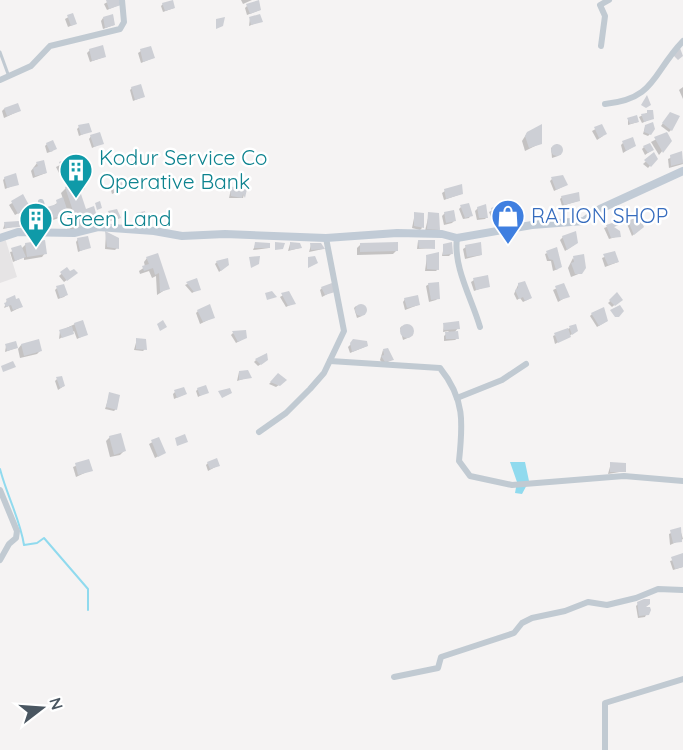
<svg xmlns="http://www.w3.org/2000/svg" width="683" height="750" font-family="Quicksand,sans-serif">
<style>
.education{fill:#e6e4e5}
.water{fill:#90daee}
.shadow{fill:#0003}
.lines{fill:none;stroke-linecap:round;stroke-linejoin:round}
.stream{stroke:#90daee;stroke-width:2}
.building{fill:#cdcfd5}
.lane{stroke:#c1cad2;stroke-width:3}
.street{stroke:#c1cad2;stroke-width:6}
.secondary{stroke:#c1cbd6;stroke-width:8}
.labels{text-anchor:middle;stroke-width:5;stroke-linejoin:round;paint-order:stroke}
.culture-label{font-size:21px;fill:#0d838f;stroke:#fff;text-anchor:start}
.shop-label{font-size:21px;fill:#366cbe;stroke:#fff;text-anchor:start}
</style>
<rect width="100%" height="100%" fill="#f5f3f3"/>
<path class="education" d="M5,238L17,277L0,283V240Z"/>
<path class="water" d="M510,462H525L529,481L522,494L515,493L517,482Z"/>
<g class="shadow">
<path d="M111,0H118L119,5L107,10L104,4Z"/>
<path d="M241,0H252L243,4Z"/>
<path d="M163,4L174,8L163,12L161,6Z"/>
<path d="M247,6L260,10L247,15L245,8Z"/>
<path d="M72,15L75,24L68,27L65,19Z"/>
<path d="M103,18L114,25L103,29L101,21Z"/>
<path d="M250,18L261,21L249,26Z"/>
<path d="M90,50L104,57L90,62L87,53Z"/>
<path d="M141,51L153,58L141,63L138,53Z"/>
<path d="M683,87V99L679,90Z"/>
<path d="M132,88L143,97L133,101L130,90Z"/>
<path d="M4,109L19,111L4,118L2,111Z"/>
<path d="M651,111L653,118L642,123L639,117Z"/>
<path d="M668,116L671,130L669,132L661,126Z"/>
<path d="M628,119L638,122L628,125Z"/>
<path d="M601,126L603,136L597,140L592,131Z"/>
<path d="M79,127L90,131L79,136L77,129Z"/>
<path d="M645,127L650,134L648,136L643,134Z"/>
<path d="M527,133L541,143L525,151L522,141Z"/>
<path d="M666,134L670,141L659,155L651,142Z"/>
<path d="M91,136L102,143L92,148L89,139Z"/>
<path d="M623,143L634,146L623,153L621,145Z"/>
<path d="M47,144L53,151L47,153L45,146Z"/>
<path d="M557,144L562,150L558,156L552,158L551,148Z"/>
<path d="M644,147L652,150L645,155L642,149Z"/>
<path d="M681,153L683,164L669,168L668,159Z"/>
<path d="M653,155L656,159L648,168L643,164Z"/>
<path d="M74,158L79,173L63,181L56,167Z"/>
<path d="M37,163L46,173L33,178L31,171Z"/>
<path d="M5,178L17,184L5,189L3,180Z"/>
<path d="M552,179L566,185L554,191L550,181Z"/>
<path d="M112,184L123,189L112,194L110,187Z"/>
<path d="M66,188L84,189L79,193L85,211L96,216L85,228L69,233L67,228L71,224L66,208L59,218L47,222L44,212L63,199L61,193Z"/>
<path d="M231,189L245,191L243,198H229Z"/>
<path d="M445,191L461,194L444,200L442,193Z"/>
<path d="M23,196L26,209L15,215L9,205Z"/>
<path d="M562,197L578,201L562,206L560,199Z"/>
<path d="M503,205L506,212L492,219L489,212Z"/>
<path d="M461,207L471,215L469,218L463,219L459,209Z"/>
<path d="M478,208L487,217L485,219L477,220L475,211Z"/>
<path d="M109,213L119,218L108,222L107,215Z"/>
<path d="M415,213L422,228L420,230L412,228Z"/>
<path d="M445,213L454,221L452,223L444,225L442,216Z"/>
<path d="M429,214L439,230L425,231Z"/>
<path d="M28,219L40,224L26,228Z"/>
<path d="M629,222L640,229L632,236L627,224Z"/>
<path d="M5,223L18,226L3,229Z"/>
<path d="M617,223L613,228L619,236L609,239L604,228Z"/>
<path d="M106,233L117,248L115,250L105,249Z"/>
<path d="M563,237L574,245L565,251L560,240Z"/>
<path d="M78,239L90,247L78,252L76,242Z"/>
<path d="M418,241L434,248L417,249Z"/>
<path d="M256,243L269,248L253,250Z"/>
<path d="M26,244L45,253L42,257L24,260V257L13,262L10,252L21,249Z"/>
<path d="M290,244L300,248L288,251Z"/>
<path d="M361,244L397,250L393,254L357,255V248Z"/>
<path d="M311,245H320L323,249L309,252Z"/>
<path d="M444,246L451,254L449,256H442Z"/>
<path d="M466,247L481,255L465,259L463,249Z"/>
<path d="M556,249L558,269L553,271L551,261H547L545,254Z"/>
<path d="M614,253L618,262L605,267L602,258Z"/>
<path d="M157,255L168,288L157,295L156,276L152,278L149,271L140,274L139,271L145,267L144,262L147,258Z"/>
<path d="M427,256L438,269L436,271H425Z"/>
<path d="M573,258L581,273L571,277L568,268Z"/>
<path d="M217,262L228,265L219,272L215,264Z"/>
<path d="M67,269L70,274L76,273L64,282L59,276Z"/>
<path d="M196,280L199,289L192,293L185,285Z"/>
<path d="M474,280L488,286L474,291L471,282Z"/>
<path d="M429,284L438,298L436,300L429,302L426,286Z"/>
<path d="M518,285L531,298L523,302L520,298L517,300L514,294Z"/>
<path d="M564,285L568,296L558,302L553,290Z"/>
<path d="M57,288L66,295L64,297L58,299L55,290Z"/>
<path d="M322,288L333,291L322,297L320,290Z"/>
<path d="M288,292L294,303L286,307L280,297Z"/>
<path d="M617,295L621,299L612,307L608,303Z"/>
<path d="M405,299L418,305L405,310L403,302Z"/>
<path d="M7,300L16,301L21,307L11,312L9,306L4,308Z"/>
<path d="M356,306L365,307L362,316L357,318L354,308Z"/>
<path d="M198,311L214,317L200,324L196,313Z"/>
<path d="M592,314L607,321L597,327L590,316Z"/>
<path d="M75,324L87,334L77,339L74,331L59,339L60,331Z"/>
<path d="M444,324L458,328L454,333L458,338L455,340L444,341V336L449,331L443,332Z"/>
<path d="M402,326H410L413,335L410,337L403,340L400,328Z"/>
<path d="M570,328L574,333L555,344L553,336Z"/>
<path d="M233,333L245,338L236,343L231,335Z"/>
<path d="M137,339L145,349L143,351L134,350Z"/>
<path d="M354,341L367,346L350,353L348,347Z"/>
<path d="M21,345L41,350L37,354L20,358L18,349Z"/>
<path d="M6,346L16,348L5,352Z"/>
<path d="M383,350L392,360L383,364L380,360Z"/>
<path d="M256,360L264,362L258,366L254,362Z"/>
<path d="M239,372L250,377L237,381Z"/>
<path d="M278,375L283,382L276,387L269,384Z"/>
<path d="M57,379L64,386L58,390L55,381Z"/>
<path d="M198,389L207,392L198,397L196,391Z"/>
<path d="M175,392L185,394L174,399L173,394Z"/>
<path d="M110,394L116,409L114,411L105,409Z"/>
<path d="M110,437L124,451L120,455L110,457L106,441Z"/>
<path d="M158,439L164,453L155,458L149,444Z"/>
<path d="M88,461L91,470L76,477L73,467Z"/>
<path d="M208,463L219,465L208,471L206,465Z"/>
<path d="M611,463L625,471L608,474Z"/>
<path d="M680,529L683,539L670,545L669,534Z"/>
<path d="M683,557V567L673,570L670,561Z"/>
<path d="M638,604L649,608L645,617L638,618L636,606Z"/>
</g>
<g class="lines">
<path class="stream" d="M0,469C7,496 20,519 24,545L37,543L44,538L88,589V610"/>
</g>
<g class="building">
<path d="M106,0H119L121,5L109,9Z"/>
<path d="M173,0L175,8L165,11L162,3Z"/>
<path d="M259,0L261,10L250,14L246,4Z"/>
<path d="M73,13L77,24L71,26L67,15Z"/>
<path d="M113,14L115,25L105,28L103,17Z"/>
<path d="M260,14L263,22L251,25L249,17Z"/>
<path d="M225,17L223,26L216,29V19Z"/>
<path d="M103,45L106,57L92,61L89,49Z"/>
<path d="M151,46L155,58L143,62L140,49Z"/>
<path d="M680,48L683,56L678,60L673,55Z"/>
<path d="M141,84L145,97L135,100L131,87Z"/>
<path d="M647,95L651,105L646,108L641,105Z"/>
<path d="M18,103L21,111L7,116L4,108Z"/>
<path d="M647,110H653L654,119L644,122L641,114L647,113Z"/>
<path d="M670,112L680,116L672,131L662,123Z"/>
<path d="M637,115L639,122L630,124L627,118Z"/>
<path d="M653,122L655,129L651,135L644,132L645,125Z"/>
<path d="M89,123L92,132L81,135L78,125Z"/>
<path d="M542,124V144L529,148L525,136L527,132Z"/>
<path d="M602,124L607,134L599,138L594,127Z"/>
<path d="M100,132L104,144L94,147L90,135Z"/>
<path d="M667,132L672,141L663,153L654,137Z"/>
<path d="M633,137L636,146L626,151L622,141Z"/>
<path d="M53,140L57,149L50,152L46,143Z"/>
<path d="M650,143L654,150L648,153L643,146Z"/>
<circle cx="557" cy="150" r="6"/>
<path d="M682,151L683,163L671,166L670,155Z"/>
<path d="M654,152L658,159L651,167L644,160Z"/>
<path d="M75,156L81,173L67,178L59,162Z"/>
<path d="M44,160L47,173L35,176L33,168L38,166L36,162Z"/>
<path d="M16,173L19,185L7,188L4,177Z"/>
<path d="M563,175L568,185L556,190L551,177Z"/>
<path d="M121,180L124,190L114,193L111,183Z"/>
<path d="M83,181L85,189L80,191L86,209L94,206L97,217L90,219L92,223L74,229L72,221L76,220L65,187Z"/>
<path d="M462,184L463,194L446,199L444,189Z"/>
<path d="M243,186V189H247L245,198L243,194L242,198L231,196L230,187Z"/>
<path d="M579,192L580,201L564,205L561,196Z"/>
<path d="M23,194L30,207L18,214L11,201Z"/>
<path d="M63,197L67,209L63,210L65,215L50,219L47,207L57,204L56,200Z"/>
<path d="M100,201L102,208L97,210L95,203Z"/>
<path d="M469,203L473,216L465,218L460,205Z"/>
<path d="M504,203L507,213L494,218L491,208Z"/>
<path d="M486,204L488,218H479L477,207Z"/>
<path d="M117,209L121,218L111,221L108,211Z"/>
<path d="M454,210L456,221L446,223L444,212Z"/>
<path d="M145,211L146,216L137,218L136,213Z"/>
<path d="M414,212L424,213V228L414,226Z"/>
<path d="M428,212L439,213L440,230L427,229Z"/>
<path d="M40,216L41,225L28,226L27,217Z"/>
<path d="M639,216L644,227L634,235L628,221Z"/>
<path d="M19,221L20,227L5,228L4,222Z"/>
<path d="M618,221L619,225L614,227L620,231L621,237L611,238L606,225Z"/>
<path d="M105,231L119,238V249L107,247Z"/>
<path d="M576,231L578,243L567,250L562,236Z"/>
<path d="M88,236L91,248L80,251L77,238Z"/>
<path d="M45,240L47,254L27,257L25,243Z"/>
<path d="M418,240H435V249L419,248Z"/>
<path d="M255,242L270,243V248H254Z"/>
<path d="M275,242L285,243L283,249L275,250Z"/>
<path d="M290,242L300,243L302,248L290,250Z"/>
<path d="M398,242V251L360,252V243Z"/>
<path d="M452,242L453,254L443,255V244Z"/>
<path d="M481,242L482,255L467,257L465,245Z"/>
<path d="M310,243H321L325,249L311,250Z"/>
<path d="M21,245L26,257L15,261L11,248Z"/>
<path d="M557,247L562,267L556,270L553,260L549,259L546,251Z"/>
<path d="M615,251L619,262L608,265L603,254Z"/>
<path d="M439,252V270L427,269L426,255Z"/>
<path d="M158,253L170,289L160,292L159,273L155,275L153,268L144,271L142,266L149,264L146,257Z"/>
<path d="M584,254L586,268L582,274H575L571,263L574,262L573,256Z"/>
<path d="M260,256L259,264L251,268L249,257Z"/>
<path d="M315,256L318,263L308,268V257Z"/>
<path d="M228,258L229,265L221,271L216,261Z"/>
<path d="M67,267L70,271L74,269L78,273L67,281L60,272Z"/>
<path d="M488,275L490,287L476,290L473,278Z"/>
<path d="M197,278L201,290L194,292L186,282Z"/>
<path d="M525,281L532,298L525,301L523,297L519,299L515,290L518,288V283Z"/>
<path d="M439,282L440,299L431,300L428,283Z"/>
<path d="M332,283L335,292L325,295L321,287Z"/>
<path d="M564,283L570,297L560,300L555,286Z"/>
<path d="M64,284L68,295L60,298L56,286Z"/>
<path d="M272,291L277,297L267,300L265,293Z"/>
<path d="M289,291L296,304L288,306L281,293Z"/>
<path d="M617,292L623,300L615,306L609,300Z"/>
<path d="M15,295L16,299L19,298L23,307L13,310L11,305L6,307L4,303L7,302L6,299Z"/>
<path d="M418,295L420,305L407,308L404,298Z"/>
<path d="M210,304L215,318L203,322L197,310Z"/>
<circle cx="361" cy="310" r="6"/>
<path d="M620,305L624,311L619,317H615L610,310Z"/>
<path d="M604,307L608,321L599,326L591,313Z"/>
<path d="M83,320L88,335L79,338L74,323Z"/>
<path d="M163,320L167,327L160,331L157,324Z"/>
<path d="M459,321L460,329L444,330L443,323Z"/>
<path d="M576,324L578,331L572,335L569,326Z"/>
<circle cx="407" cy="331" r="7"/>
<path d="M72,326L74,334L62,338L59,330Z"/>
<path d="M568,328L571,337L558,343L554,333Z"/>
<path d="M246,330L247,338L238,342L232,331Z"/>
<path d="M458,331L459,339H446L445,332Z"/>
<path d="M136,338L146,339L147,350L136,349Z"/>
<path d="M39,339L42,351L24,356L21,344Z"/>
<path d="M353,339L367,341L368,346L352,352L350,343Z"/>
<path d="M16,341L18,348L7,351L5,344Z"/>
<path d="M388,348L394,360L385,362L381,356L384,355L383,349Z"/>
<path d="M267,353L268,360L261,365L255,359Z"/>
<path d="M13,361L16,367L3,372L1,366Z"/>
<path d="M248,370L252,378L239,380V371Z"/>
<path d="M278,373L287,380L280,386L270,382Z"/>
<path d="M62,376L65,386L60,388L56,377Z"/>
<path d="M206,385L209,393L200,396L197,388Z"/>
<path d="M184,387L187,394L177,398L174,390Z"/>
<path d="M230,388L232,393L222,398L218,391Z"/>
<path d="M109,392L120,395L117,410L106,407Z"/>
<path d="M121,433L126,451L114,455L109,436Z"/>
<path d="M185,434L188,442L177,446L175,438Z"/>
<path d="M159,437L166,453L158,457L151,440Z"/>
<path d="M217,458L220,466L210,469L207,462Z"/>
<path d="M89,459L93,471L78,475L75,463Z"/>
<path d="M610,462L626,463V472H610Z"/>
<path d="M681,527L682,542L673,543L670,530Z"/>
<path d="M683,553V567L675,569L671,557Z"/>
<path d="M644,599H650V604L646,607H650L651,610L649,615L639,616L637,602Z"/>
</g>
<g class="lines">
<path class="lane" d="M0,52L8,74"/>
<g class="street">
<path d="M601,46L605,16L600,5L609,0"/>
<path d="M0,80L31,66L50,46L120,29L124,22L122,0"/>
<path d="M605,104C656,99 652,73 683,41"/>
<path d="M41,202L47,225L46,233"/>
<path d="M457,238C453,267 472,299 480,327"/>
<path d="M330,361L440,368C465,399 463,423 459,461L470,476L512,485L624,476L683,481"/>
<path d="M457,398L502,380L526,364"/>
<path d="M259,432L286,413L310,389L324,373L344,331L326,238"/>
<path d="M0,490L17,531L16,538L9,544L0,560"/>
<path d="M394,677L438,668L441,657L514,633L522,623L532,618L565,611L588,602L607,605L636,598L658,589L683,590"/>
<path d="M605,750V703L683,679"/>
</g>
<path class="secondary" d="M0,238L18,232L74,233L98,227L154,231L182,236L225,234L326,238L397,233L442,234L457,238L532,225L584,221L600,209L683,171"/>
</g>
<defs>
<symbol id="building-pin" viewBox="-11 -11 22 30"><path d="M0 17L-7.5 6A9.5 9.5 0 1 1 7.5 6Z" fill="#0f9aa8" stroke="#fff"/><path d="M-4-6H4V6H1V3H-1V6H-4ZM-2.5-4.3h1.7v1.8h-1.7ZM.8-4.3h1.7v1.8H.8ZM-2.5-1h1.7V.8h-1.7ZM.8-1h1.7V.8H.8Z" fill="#fff"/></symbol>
<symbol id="shop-pin" viewBox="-11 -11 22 30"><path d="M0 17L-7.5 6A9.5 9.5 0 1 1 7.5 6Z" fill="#3f7fe0" stroke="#fff"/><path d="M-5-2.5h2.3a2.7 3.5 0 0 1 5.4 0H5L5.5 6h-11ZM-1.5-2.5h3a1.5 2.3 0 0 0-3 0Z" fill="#fff"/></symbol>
</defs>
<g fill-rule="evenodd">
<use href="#building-pin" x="57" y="151" width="38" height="52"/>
<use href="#shop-pin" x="489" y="197" width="38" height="52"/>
<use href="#building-pin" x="17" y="200" width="38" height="52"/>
</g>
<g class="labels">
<g class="culture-label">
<text x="99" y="165">Kodur Service Co<tspan x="99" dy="24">Operative Bank</tspan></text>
<text x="59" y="226">Green Land</text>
</g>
<g class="shop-label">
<text x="531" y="223">RATION SHOP</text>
</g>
</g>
<g transform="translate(42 708) rotate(73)" stroke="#ffffff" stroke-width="4.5" paint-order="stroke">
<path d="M0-4.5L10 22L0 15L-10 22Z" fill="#4a5661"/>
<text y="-9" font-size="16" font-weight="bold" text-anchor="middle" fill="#4a5661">N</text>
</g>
</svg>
